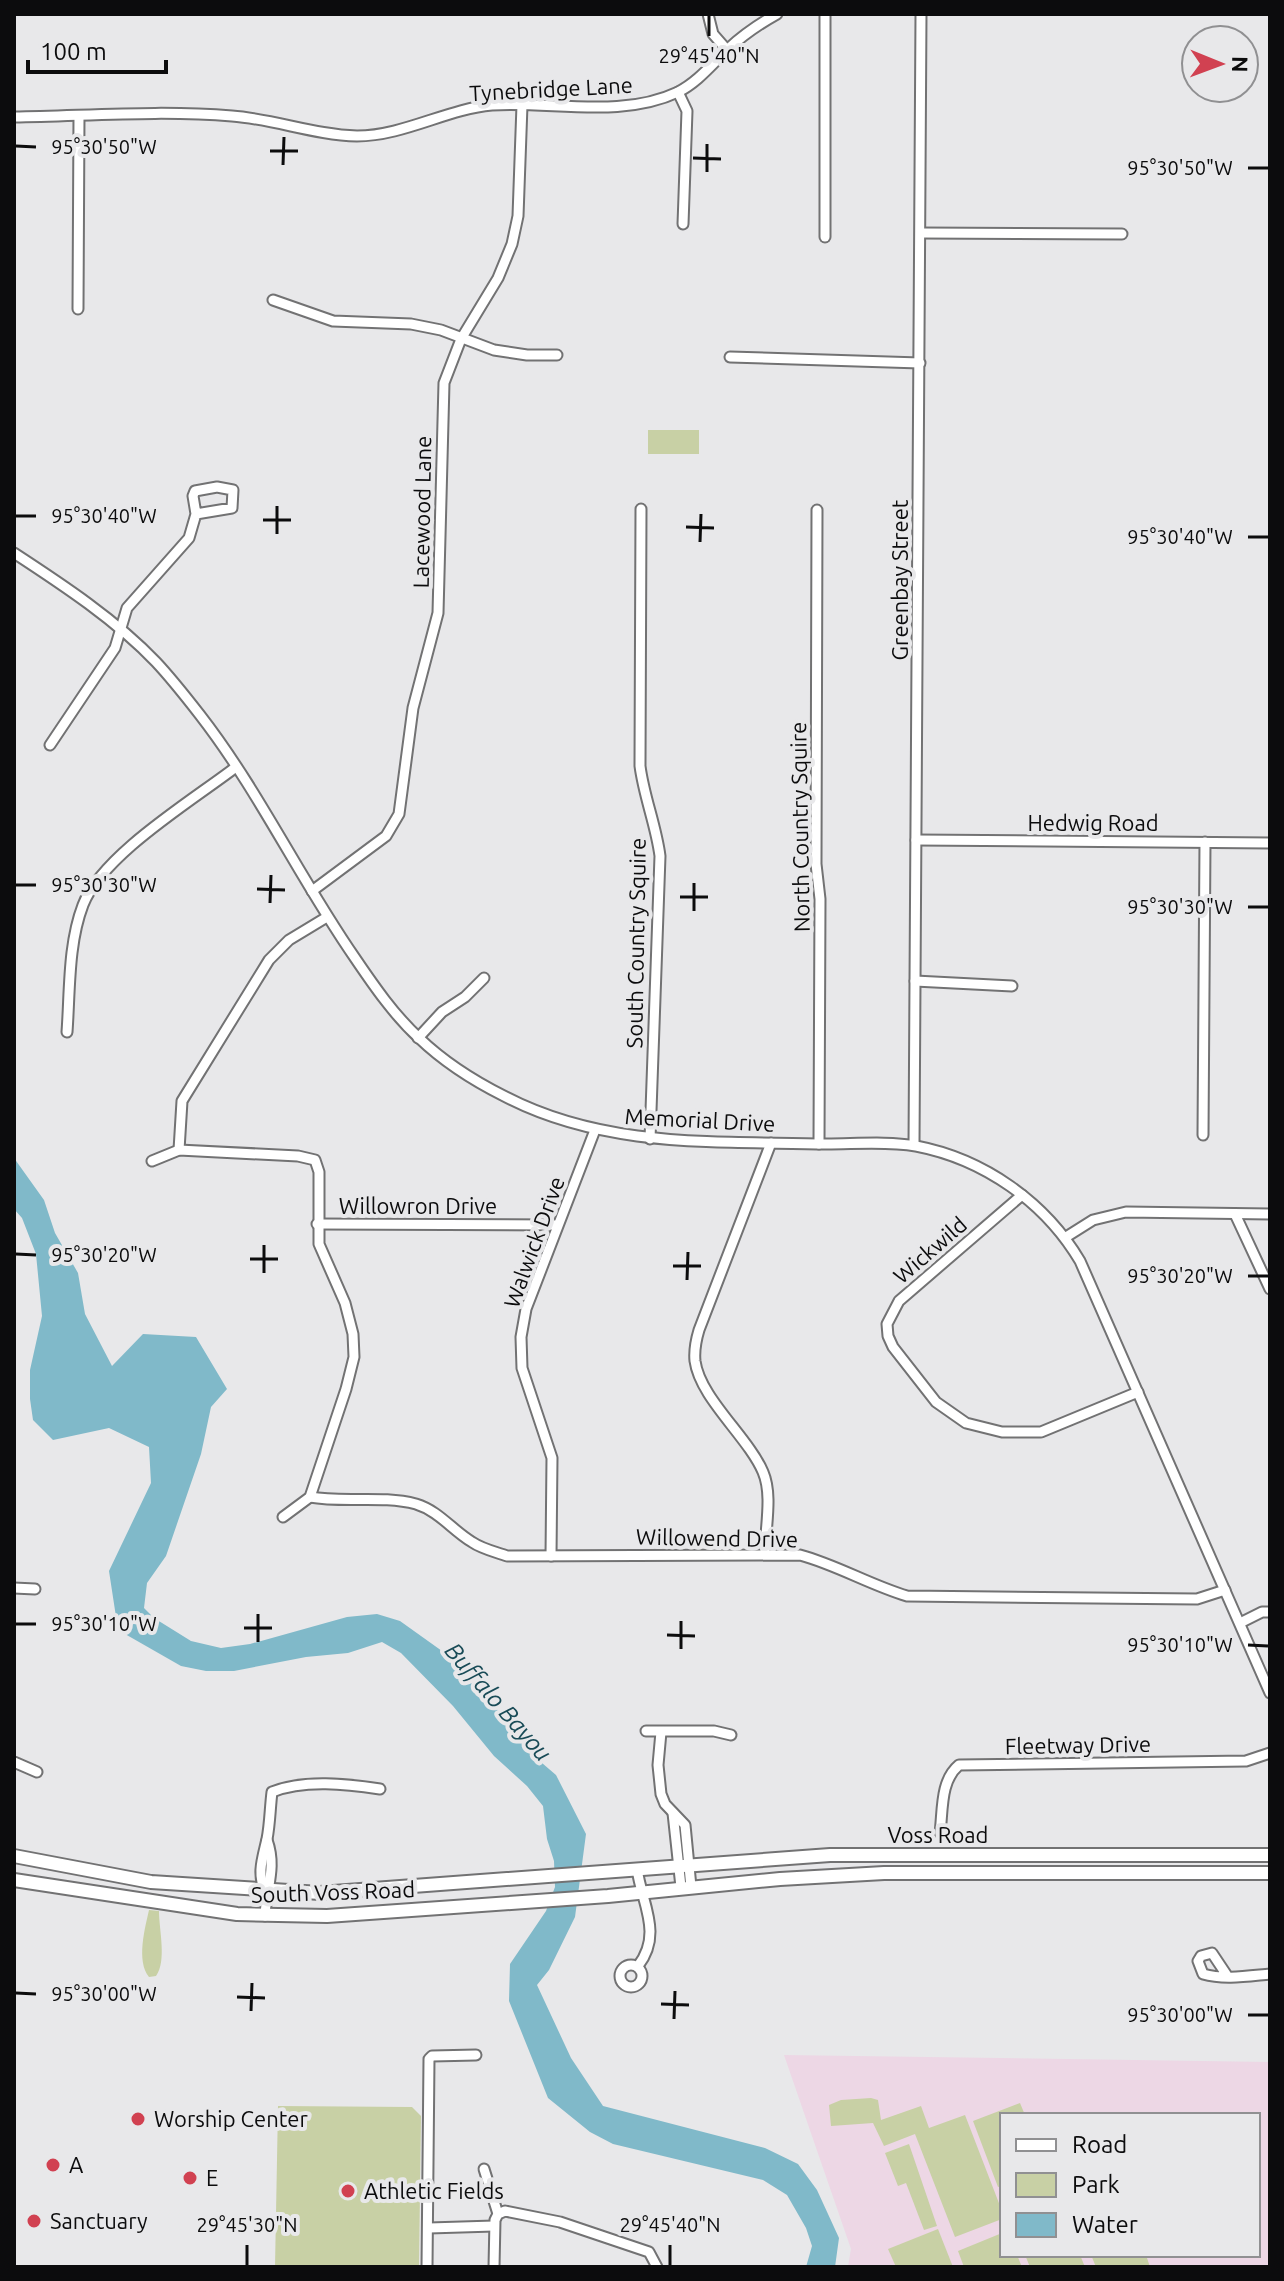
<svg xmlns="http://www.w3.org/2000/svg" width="1284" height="2281" font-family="Ubuntu,sans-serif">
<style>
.commercial{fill:#edd7e5;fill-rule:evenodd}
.green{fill:#c8d0a5}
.water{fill:#80b9c9}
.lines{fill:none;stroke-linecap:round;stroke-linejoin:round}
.minor-casing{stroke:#727273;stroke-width:13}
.major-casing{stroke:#727273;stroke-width:16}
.minor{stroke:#fff;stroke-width:9}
.major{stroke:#fff;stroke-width:12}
.ticks{fill:none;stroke:#0c0c0d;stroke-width:3}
.poi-dot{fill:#d14151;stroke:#e8e8ea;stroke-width:3}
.labels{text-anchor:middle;stroke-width:8;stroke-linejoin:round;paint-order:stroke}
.street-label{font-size:22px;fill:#0c0c0d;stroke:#e8e8ea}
.poi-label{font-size:22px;fill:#0c0c0d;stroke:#e8e8ea;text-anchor:start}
.water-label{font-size:24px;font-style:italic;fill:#194b57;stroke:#e8e8ea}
.ticks-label{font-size:20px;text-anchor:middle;fill:#0c0c0d;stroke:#e8e8ea;stroke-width:8;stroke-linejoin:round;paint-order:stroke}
</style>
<rect width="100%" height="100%" fill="#e8e8ea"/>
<path class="commercial" d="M784,2055L1270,2062V2267H848L851,2249ZM1002,2115H1258V2255H1002Z"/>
<g class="green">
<rect x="648" y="430" width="51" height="24"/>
<path d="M149,1910L159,1911C159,1930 167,1961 156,1976L149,1977C136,1961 145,1928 149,1910Z"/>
<path d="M871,2098L878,2100L881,2120L921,2106L929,2128L965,2115L1002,2211V2219L955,2237L915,2134L884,2146L873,2123L831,2126L829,2105L841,2100Z"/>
<path d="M1020,2103L1025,2115H1002V2186L998,2187L973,2121Z"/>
<path d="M278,2106L412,2107L421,2116L419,2267H275Z"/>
<path d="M909,2144L937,2226L924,2230L906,2183L898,2186L885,2153Z"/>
<path d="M938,2229L953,2267H896L888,2249Z"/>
<path d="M1002,2233V2255H1017L1022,2267H964L958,2251Z"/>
<path d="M1025,2255H1080L1085,2267H1030Z"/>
<path d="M1091,2255H1146L1150,2267H1096Z"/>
</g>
<path class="water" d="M14,1158L44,1200L55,1233L78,1273L85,1314L112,1366L143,1334L196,1337L227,1389L211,1407L201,1454L166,1556L147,1583L144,1608L154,1618L191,1641L221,1648L250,1644L347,1617L377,1614L400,1621L449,1656L484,1693L535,1757L556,1775L586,1834L575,1917L549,1970L537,1985L571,2058L603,2106L765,2148L798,2164L817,2190L839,2238L835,2267H806L812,2246L806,2228L787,2195L763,2180L613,2144L590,2132L548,2098L509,2001L510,1964L546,1911L555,1887L554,1861L547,1839L543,1806L527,1786L494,1756L453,1706L401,1653L382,1642L348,1653L306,1657L234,1671H206L181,1666L118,1630L109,1571L151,1483L149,1447L109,1428L53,1440L33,1420L30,1399V1370L42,1316L36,1254L22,1218L14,1209Z"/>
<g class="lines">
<defs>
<g id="minor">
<path d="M708,14L713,34L727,50"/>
<path d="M678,92L687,111L683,224"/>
<path d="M14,117C86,116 160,110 232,116C274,119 315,135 357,136C403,136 447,109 492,105C552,101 621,119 678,92C698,82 712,64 728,49C743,35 759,24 777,14"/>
<path d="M921,233L1122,234"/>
<path d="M825,237V14"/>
<path d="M273,300L333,321L411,324L441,330L494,350L527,355H557"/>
<path d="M78,309L79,116"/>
<path d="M730,357L920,363"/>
<path d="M641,509L640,766C644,797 656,825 660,856L650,1139"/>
<path d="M817,510L816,864L820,899L819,1144"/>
<path d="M14,553C63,585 116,620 156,662C171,678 186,697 200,715C259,791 300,879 355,958C374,986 394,1015 419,1038C444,1062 474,1081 504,1096C605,1149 717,1141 827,1144C855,1144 888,1141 916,1146C984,1159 1045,1202 1080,1261L1270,1693"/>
<path d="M50,745L115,648L127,608L189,538L196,514L193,496L195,491L217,487L233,490L232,508L196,514"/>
<path d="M916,840L1270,843"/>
<path d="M312,891L386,836L399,814L413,708L438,613L444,383L461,339L498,278L512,244L518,216L522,105"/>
<path d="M915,981L1012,986"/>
<path d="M67,1032C70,991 68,944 83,905C102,855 193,800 236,767"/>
<path d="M418,1038L442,1012L465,997L484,978"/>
<path d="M1203,1135L1205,842"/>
<path d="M914,1145L921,14"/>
<path d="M179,1150L182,1101L269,960L289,940L327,917"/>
<path d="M152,1161L179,1150L298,1156L315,1160L319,1172V1244L345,1303L353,1334L354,1357L346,1389L310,1497L283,1517"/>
<path d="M1022,1195L899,1301L887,1324L888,1336L893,1347L936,1402L966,1423L1002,1432H1041L1138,1392"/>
<path d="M1235,1214L1270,1289"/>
<path d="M317,1224L557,1225"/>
<path d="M1066,1237L1093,1220L1126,1212L1270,1214"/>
<path d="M310,1497C344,1503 382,1495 416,1504C439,1511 452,1530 472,1542C482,1549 496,1552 507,1556L800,1555C837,1565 870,1585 907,1596L1197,1599L1225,1590"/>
<path d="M765,1553C765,1529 773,1495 763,1472C748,1437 700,1398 695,1361C694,1351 696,1340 699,1330L771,1143"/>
<path d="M551,1556L552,1458L522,1368L521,1337L526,1309L595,1130"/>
<path d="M14,1588L35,1589"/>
<path d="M1240,1623L1262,1612H1270"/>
<path d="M646,1731H714L731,1735"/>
<path d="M661,1732L658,1765L661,1794L665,1804L685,1825L691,1887"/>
<path d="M14,1762L37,1772"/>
<path d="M673,1813L681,1887"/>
<path d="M940,1833C943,1810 940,1781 959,1765L1246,1761L1270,1753"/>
<path d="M637,1869C642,1904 663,1934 638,1966"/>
<path d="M266,1892C256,1875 263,1857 267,1839C270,1824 270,1808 272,1792C304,1779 347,1784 380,1789"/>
<path d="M265,1916C266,1888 277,1868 267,1840"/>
<circle cx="631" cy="1976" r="11"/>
<path d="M1228,1977L1212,1953L1201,1956L1198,1961L1203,1974C1224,1980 1248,1976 1270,1974"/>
<path d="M484,2169L498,2214"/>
<path d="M429,2228L494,2226"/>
<path d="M427,2267L429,2059L432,2056L476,2055"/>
<path d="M494,2267L495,2220L498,2214L505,2211L560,2222L649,2252L657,2267"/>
</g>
<g id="major">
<path d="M14,1856L151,1882L320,1893L830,1855H1270"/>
<path d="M14,1880L237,1914L327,1916L608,1896L780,1879L884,1873H1270"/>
</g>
</defs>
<use href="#minor" class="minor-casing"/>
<use href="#major" class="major-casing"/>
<use href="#minor" class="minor"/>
<use href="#major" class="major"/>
</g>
<path class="ticks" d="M709,36V16M16,146L36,147M270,151H298M693,158L721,159M283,165L284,137M1248,168H1268M707,172V144M16,516H36M263,520H291M686,527L714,528M277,534V506M1248,537H1268M700,542L701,514M16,885H36M257,889L285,890M680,897H708M270,903L271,875M1248,907H1268M694,911V883M16,1254L36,1255M250,1259H278M673,1266H701M264,1273V1245M1248,1276H1268M687,1280L688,1252M16,1624H36M244,1628H272M667,1635L695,1636M258,1642V1614M1248,1645L1268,1646M681,1649V1621M16,1993L36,1994M237,1997L265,1998M661,2004L689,2005M251,2011L252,1983M1248,2015H1268M674,2019L675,1991M247,2265V2245M670,2265V2245"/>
<g class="poi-dot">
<circle cx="138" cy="2119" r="8"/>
<circle cx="53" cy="2165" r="8"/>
<circle cx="190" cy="2178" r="8"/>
<circle cx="348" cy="2191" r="8"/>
<circle cx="34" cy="2221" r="8"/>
</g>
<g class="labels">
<g class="street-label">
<text transform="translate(551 89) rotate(-3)" y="8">Tynebridge Lane</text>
<text transform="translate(422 512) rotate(-89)" y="8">Lacewood Lane</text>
<text transform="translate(900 580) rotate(-90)" y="8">Greenbay Street</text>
<text x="1093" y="831">Hedwig Road</text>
<text transform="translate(800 827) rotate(-91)" y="8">North Country Squire</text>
<text transform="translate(636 943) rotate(-89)" y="8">South Country Squire</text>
<text transform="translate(700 1120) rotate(3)" y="8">Memorial Drive</text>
<text x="418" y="1214">Willowron Drive</text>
<text transform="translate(534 1242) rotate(-70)" y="8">Walwick Drive</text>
<text transform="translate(930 1250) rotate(-41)" y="8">Wickwild</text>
<text transform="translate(717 1538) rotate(1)" y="8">Willowend Drive</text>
<text transform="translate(1078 1745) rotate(-1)" y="8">Fleetway Drive</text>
<text x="938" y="1843">Voss Road</text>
<text transform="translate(333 1892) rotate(-2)" y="8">South Voss Road</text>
</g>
<g class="poi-label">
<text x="154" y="2127">Worship Center</text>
<text x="69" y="2173">A</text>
<text x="206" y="2186">E</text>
<text x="364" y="2199">Athletic Fields</text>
<text x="50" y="2229">Sanctuary</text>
</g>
<g class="water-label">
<text transform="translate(498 1702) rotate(49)" y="8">Buffalo Bayou</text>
</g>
</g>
<g class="ticks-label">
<text x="709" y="63">29°45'40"N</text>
<text x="104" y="154">95°30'50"W</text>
<text x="1180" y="175">95°30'50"W</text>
<text x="104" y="523">95°30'40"W</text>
<text x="1180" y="544">95°30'40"W</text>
<text x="104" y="892">95°30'30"W</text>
<text x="1180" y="914">95°30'30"W</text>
<text x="104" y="1262">95°30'20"W</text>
<text x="1180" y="1283">95°30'20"W</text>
<text x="104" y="1631">95°30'10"W</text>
<text x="1180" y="1652">95°30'10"W</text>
<text x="104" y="2001">95°30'00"W</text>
<text x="1180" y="2022">95°30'00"W</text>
<text x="247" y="2232">29°45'30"N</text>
<text x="670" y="2232">29°45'40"N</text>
</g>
<rect width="1284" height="2281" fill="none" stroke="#0c0c0d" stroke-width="32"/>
<rect x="1000" y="2113" width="260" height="144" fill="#e8e8ea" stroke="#909092" stroke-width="2"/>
<rect x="1016" y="2139" width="40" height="12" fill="#ffffff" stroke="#909092" stroke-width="2"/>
<text x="1072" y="2153" font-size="24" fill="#0c0c0d">Road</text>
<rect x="1016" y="2173" width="40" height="24" fill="#c8d0a5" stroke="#909092" stroke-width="2"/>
<text x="1072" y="2193" font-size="24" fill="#0c0c0d">Park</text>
<rect x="1016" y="2213" width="40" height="24" fill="#80b9c9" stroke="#909092" stroke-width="2"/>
<text x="1072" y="2233" font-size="24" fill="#0c0c0d">Water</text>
<g transform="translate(1220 64) rotate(91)"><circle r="38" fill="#e8e8ea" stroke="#909092" stroke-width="2"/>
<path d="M0-6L14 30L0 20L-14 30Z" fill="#d14151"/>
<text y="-12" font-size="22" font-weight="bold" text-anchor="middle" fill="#0c0c0d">N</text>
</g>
<path d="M28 60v12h138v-12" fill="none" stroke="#0c0c0d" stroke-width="4"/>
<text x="40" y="60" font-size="24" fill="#0c0c0d" stroke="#e8e8ea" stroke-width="6" paint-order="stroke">100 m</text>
</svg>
